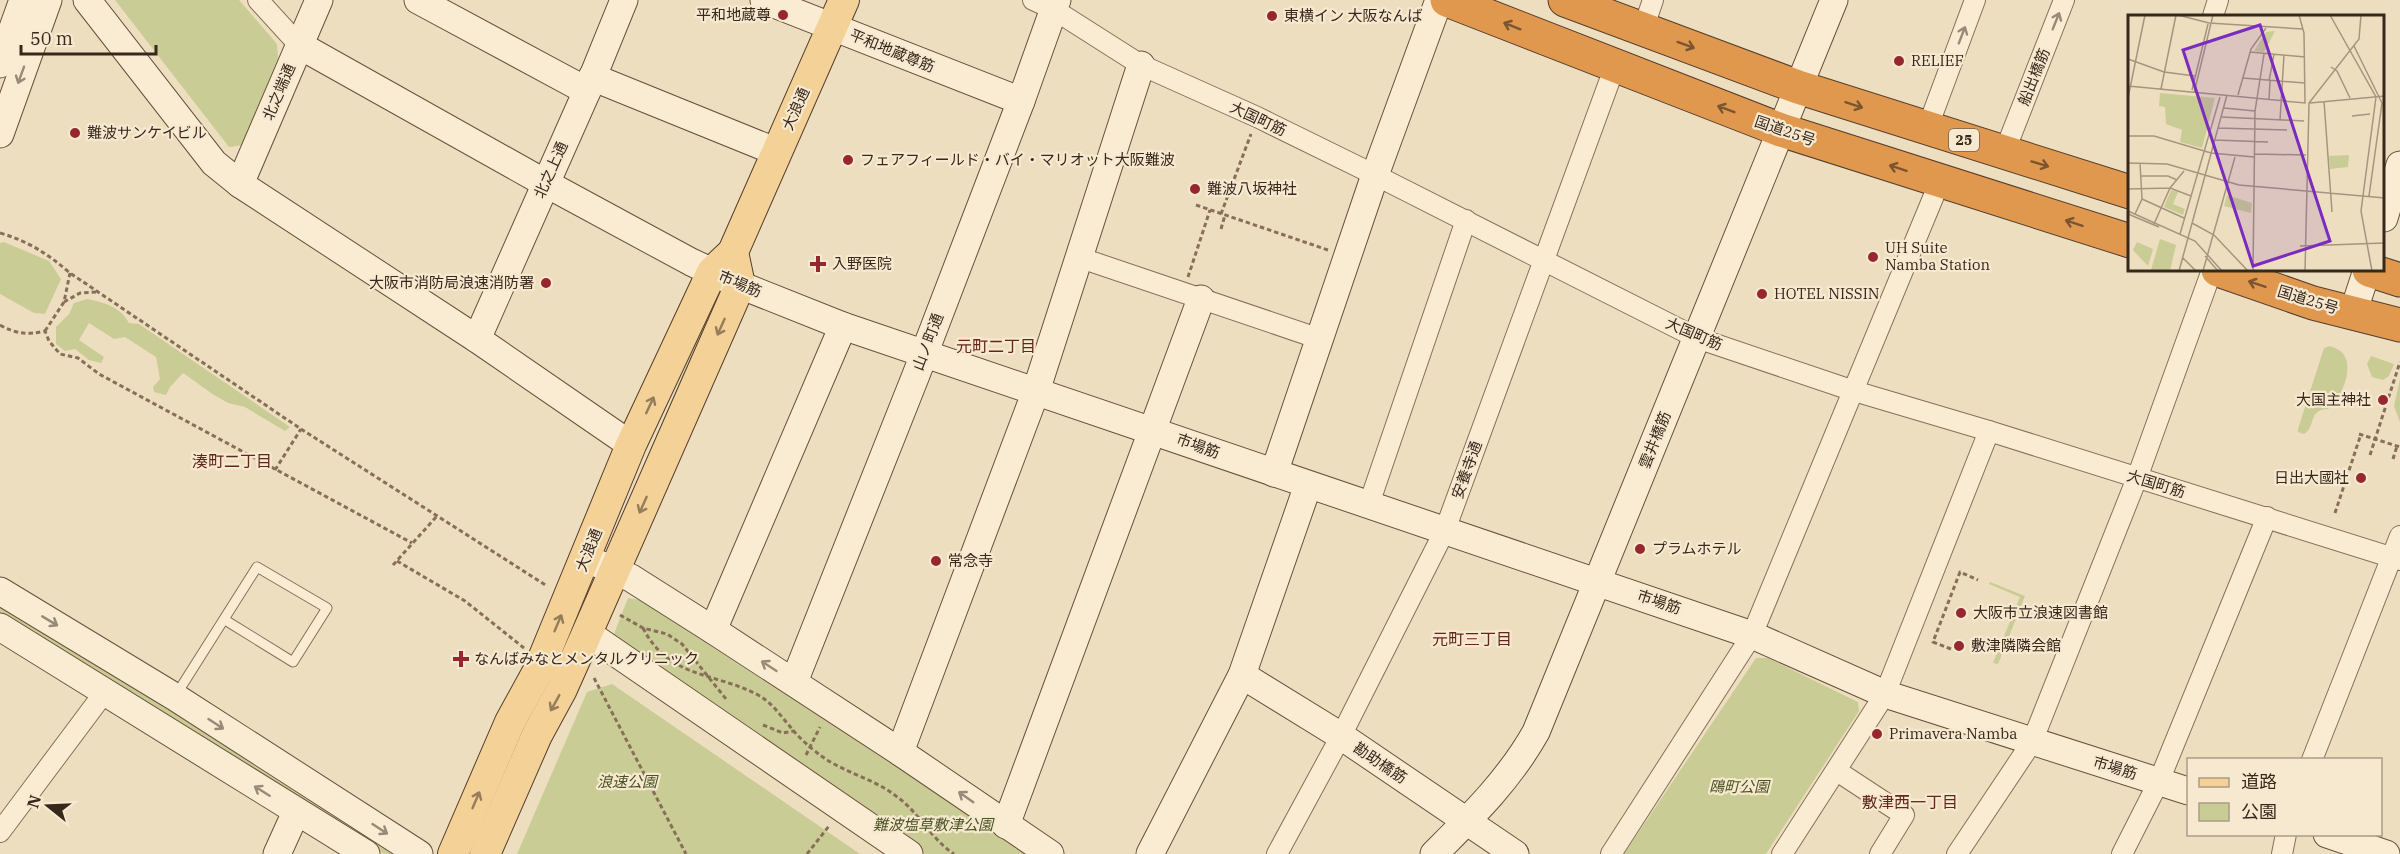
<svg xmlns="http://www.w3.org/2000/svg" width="2400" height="854" font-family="'IBM Plex Serif','Noto Sans JP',serif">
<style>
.green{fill:#c9cc94}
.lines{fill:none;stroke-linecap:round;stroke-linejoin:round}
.lane-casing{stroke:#886f58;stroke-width:11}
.street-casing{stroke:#886f58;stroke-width:22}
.secondary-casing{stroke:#69503b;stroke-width:29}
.primary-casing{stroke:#553d2c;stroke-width:32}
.highway-casing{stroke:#553d2c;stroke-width:35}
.path{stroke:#886f58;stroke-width:3;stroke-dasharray:4.5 3;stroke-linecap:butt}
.lane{stroke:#f9ecd3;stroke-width:9}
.street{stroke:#f9ecd3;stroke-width:20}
.secondary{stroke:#f9ecd3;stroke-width:27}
.primary{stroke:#f3d197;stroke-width:30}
.highway{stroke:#e0984f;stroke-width:33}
.oneway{stroke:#988a78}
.oneway2{stroke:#7b5530}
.oneway3{stroke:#957c5a}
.poi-dot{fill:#97272e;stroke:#f6e9d0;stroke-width:2}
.labels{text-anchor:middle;stroke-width:4.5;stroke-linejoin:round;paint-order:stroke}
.shield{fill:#f6e9d0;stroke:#706252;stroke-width:1.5}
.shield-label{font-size:14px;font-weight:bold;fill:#37281c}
.poi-label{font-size:15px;fill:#37281c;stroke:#f6e9d0;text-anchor:start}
.street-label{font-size:15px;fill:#37281c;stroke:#f6e9d0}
.park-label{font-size:15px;font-style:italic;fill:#4a5423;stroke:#f6e9d0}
.neighbourhood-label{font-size:16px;fill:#64261b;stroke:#f6e9d0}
.inset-road{fill:none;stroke:#a5957e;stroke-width:1.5}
.view{fill:#7b2cbf;fill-opacity:0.15;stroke:#7b2cbf;stroke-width:3}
.inset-edge{fill:none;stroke:#37281c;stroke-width:3}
</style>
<rect width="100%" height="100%" fill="#eedec0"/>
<g class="green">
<path d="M115,0H239L277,44L278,58L243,145L229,147Z"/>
<path d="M4,242L49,261L61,279L45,314L34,313L0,294V243Z"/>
<path d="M87,299C103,302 121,307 129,323L139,324L290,427L285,431L245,407L228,403L214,395L183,373L170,387L166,395L154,392L153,387L160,379L156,357L125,337L114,339L89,323L79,340L104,357L101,363L89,360L75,349L65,351L56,344V327L69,314L74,303Z"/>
<path d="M708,316L712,318L618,533L615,531Z"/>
<path d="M2330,346C2335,348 2342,350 2345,357C2353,372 2340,400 2328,409C2307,410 2317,426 2304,434L2298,432V429L2324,348Z"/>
<path d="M2371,356L2394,364L2389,376L2383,380L2372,377L2367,364Z"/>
<path d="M2400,379V422L2394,406Z"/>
<path d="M1990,582L2025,596L1998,664L1993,663L2020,597L1989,584Z"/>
<path d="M628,598L640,600L1030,854H925L612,639Z"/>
<path d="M0,605L399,854H384L0,613Z"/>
<path d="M1756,658H1768L1858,702L1859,711L1766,854H1624Z"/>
<path d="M612,684L860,854H517L587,692Z"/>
</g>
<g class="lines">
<defs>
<path id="lane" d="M176,695L257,567L327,608L293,662L225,620"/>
<g id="street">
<path d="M258,0L299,45"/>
<path d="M1033,0L1053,9L1141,65L1257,117L1375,175L1697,338L1854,391L1989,431L2400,560"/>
<path d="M2213,16L2218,0"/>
<path d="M1643,29L1653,0"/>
<path d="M1927,129L1975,0"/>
<path d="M2004,153L2064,0"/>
<path d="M1078,257L1320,339"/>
<path d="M1369,504L1466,220"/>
<path d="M2312,760L2400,536"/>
<path d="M1837,771L1904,815L1880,854"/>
<path d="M0,832L104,693"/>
<path d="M1277,854L1341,736L1445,530L1615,66"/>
<path d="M1611,854L1752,635L1940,181"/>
<path d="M1782,854L1885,694L1989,431"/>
<path d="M1957,854L2032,742L2137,478L2212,270"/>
<path d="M2122,854L2159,781L2267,517"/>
<path d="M2282,854L2286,834"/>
</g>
<g id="secondary">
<path d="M87,0L214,163L240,184L477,339L631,445"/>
<path d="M418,0L587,91"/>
<path d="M764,0L1021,101"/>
<path d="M299,45L545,183L691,262L740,285L843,326L1752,635L1885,694L2188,791"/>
<path d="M0,64L23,0"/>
<path d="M592,77L777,152"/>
<path d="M0,134L48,0"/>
<path d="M240,184L319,0"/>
<path d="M2384,218L2400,165"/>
<path d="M2353,313L2367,270"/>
<path d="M477,339L587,91L624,0"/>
<path d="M1274,473L1375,175L1439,0"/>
<path d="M585,558L631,578L713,630L900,752L1050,854"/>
<path d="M0,591L175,697L419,854"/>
<path d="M0,627L366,854"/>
<path d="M713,630L843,326"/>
<path d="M587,633L909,854"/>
<path d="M1242,675L1341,736L1515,854"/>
<path d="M794,682L916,375L1021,101L1057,0"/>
<path d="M900,752L1036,391L1141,65"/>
<path d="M1006,825L1201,299"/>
<path d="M2327,834L2386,854"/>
<path d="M277,854L296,812"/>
<path d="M1150,854L1242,675L1308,485"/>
<path d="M1434,854C1472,816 1509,780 1536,732L1834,0"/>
</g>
<g id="primary">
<path d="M453,854L510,722L538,671L631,445L712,272L733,252L844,0"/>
<path d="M485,854L537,735L562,689L587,633L740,285L733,252"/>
</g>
<g id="highway">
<path d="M1447,0L1781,130L2130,241"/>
<path d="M1565,0L1798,87L2130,192"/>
<path d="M2218,270L2313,303L2400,325"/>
<path d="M2369,270L2400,280"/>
</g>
</defs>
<use href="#lane" class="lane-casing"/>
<use href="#street" class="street-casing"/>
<use href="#secondary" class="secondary-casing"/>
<use href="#primary" class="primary-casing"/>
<use href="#highway" class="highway-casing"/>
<g class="path">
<path d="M1196,205L1328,250"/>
<path d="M1221,214L1251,134"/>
<path d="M1221,229L1225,215"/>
<path d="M0,233C28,241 48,254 70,273L301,429L547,586"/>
<path d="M1188,277L1210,210"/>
<path d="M64,302L80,293L96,292"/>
<path d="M0,325C16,334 28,335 45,331L49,341L60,354L78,358L99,374L412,543"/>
<path d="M45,331L64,302L70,273"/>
<path d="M2359,434L2400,447"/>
<path d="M2370,455L2400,362"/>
<path d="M2393,459L2397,446"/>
<path d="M275,470L301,429"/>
<path d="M2335,513L2361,434"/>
<path d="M397,561L465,601L524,648"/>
<path d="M393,565L437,516"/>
<path d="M620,615L643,628L667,634L682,644L726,699"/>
<path d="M643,628C669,679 715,672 758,695C773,703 782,718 793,730C799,738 812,749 820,755C844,773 873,778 896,796C919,812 930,838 954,854"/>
<path d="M1951,649L1933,642L1960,572L1978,580"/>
<path d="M594,678L686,854"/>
<path d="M763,725L783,733L794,731"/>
<path d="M806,755L820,727"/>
<path d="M807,854L829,826"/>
</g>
<use href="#lane" class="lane"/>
<use href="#street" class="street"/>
<use href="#secondary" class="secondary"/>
<use href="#primary" class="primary"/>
<use href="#highway" class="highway"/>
</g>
<defs><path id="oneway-shaft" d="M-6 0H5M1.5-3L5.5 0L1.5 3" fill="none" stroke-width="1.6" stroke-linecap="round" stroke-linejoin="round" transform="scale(1.5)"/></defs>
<g class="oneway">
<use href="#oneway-shaft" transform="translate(2056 21) rotate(-68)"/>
<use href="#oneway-shaft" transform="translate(1962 35) rotate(-69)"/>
<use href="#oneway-shaft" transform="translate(21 75) rotate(110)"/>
<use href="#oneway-shaft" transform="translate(50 621) rotate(31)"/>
<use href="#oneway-shaft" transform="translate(769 666) rotate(-147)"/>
<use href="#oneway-shaft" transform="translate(216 724) rotate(33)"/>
<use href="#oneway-shaft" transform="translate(262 791) rotate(-148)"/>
<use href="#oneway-shaft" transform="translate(966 797) rotate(-145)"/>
<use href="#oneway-shaft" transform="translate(380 829) rotate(33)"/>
</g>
<g class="oneway2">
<use href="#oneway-shaft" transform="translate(1512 26) rotate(-158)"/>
<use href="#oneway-shaft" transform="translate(1686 45) rotate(20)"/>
<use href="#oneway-shaft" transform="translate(1854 105) rotate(18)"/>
<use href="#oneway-shaft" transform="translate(1726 109) rotate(-159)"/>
<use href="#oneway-shaft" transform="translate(2040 164) rotate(17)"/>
<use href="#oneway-shaft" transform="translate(1898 168) rotate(-162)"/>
<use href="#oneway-shaft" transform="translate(2074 223) rotate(-162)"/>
<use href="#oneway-shaft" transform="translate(2257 284) rotate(-161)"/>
</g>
<g class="oneway3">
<use href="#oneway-shaft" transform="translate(721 327) rotate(114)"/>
<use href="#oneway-shaft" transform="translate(650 405) rotate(-65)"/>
<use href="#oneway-shaft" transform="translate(643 505) rotate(114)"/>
<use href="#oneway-shaft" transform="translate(558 623) rotate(-67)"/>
<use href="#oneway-shaft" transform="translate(555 703) rotate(119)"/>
<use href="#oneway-shaft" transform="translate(476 800) rotate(-67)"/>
</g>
<g class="poi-dot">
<circle cx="783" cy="15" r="6"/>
<circle cx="1272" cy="16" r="6"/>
<circle cx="1899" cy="61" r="6"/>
<circle cx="75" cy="133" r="6"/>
<circle cx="848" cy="160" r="6"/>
<circle cx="1195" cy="189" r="6"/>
<circle cx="1873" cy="257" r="6"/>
<path d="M815 255h6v6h6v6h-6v6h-6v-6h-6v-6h6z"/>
<circle cx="546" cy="283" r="6"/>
<circle cx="1762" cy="294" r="6"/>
<circle cx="2383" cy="400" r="6"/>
<circle cx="2361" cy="478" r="6"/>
<circle cx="1640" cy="549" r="6"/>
<circle cx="936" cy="561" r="6"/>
<circle cx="1961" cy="613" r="6"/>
<circle cx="1959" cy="646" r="6"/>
<path d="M458 650h6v6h6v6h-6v6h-6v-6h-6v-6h6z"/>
<circle cx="1877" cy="734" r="6"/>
</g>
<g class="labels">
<rect class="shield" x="1949" y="129" width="30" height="22" rx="4.5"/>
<g class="shield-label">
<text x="1964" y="145">25</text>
</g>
<g class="poi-label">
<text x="771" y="20" text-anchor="end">平和地蔵尊</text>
<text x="1284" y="21">東横イン 大阪なんば</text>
<text x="1911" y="66">RELIEF</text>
<text x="87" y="138">難波サンケイビル</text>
<text x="860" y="165">フェアフィールド・バイ・マリオット大阪難波</text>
<text x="1207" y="194">難波八坂神社</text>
<text x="1885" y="253">UH Suite<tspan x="1885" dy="17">Namba Station</tspan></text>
<text x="832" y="269">入野医院</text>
<text x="534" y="288" text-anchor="end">大阪市消防局浪速消防署</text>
<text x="1774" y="299">HOTEL NISSIN</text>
<text x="2371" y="405" text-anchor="end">大国主神社</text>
<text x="2349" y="483" text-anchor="end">日出大國社</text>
<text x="1652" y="554">プラムホテル</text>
<text x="948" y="566">常念寺</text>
<text x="1973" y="618">大阪市立浪速図書館</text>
<text x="1971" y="651">敷津隣隣会館</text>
<text x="474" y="664">なんばみなとメンタルクリニック</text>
<text x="1889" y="739">Primavera Namba</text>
</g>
<g class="street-label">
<text transform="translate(892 51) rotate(22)" y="5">平和地蔵尊筋</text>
<text transform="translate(2034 77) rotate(-68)" y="5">船出橋筋</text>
<text transform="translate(279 92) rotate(-67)" y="5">北之端通</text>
<text transform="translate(796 109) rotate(-66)" y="5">大浪通</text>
<text transform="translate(1258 119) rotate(25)" y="5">大国町筋</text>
<text transform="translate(1785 131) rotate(19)" y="5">国道25号</text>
<text transform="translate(551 170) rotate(-66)" y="5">北之上通</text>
<text transform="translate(740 284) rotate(23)" y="5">市場筋</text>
<text transform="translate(2308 300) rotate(17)" y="5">国道25号</text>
<text transform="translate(1694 334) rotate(23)" y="5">大国町筋</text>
<text transform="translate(928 342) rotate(-69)" y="5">山ノ町通</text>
<text transform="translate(1655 440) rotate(-68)" y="5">雲井橋筋</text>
<text transform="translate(1198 446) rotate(20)" y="5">市場筋</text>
<text transform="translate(1467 470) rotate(-70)" y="5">安養寺通</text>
<text transform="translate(2156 484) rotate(17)" y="5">大国町筋</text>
<text transform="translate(589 550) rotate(-68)" y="5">大浪通</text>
<text transform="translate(1659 602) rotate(19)" y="5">市場筋</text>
<text transform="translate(1380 763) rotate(34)" y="5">勘助橋筋</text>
<text transform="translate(2115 768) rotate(17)" y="5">市場筋</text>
</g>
<g class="park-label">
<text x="627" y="787">浪速公園</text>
<text x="1739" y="792">鴎町公園</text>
<text x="933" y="830">難波塩草敷津公園</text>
</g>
<g class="neighbourhood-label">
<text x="996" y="352">元町二丁目</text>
<text x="232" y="467">湊町二丁目</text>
<text x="1472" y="645">元町三丁目</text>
<text x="1910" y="808">敷津西一丁目</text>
</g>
</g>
<g transform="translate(2128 15)">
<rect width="256" height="256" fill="#eedec0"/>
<path d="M147,16L136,37L126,36L138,17ZM32,78L87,83L74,133L52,127L54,115L38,109L37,92L31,91ZM221,140L220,152L202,154L201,141ZM43,175L50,177L45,189L57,194L55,200L36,192ZM99,180L124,188L123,198L96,191ZM32,224L48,230L42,256L23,255ZM9,227L25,234L20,251L5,235Z" fill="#c9cc94"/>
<path class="inset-road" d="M50,0L81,8M202,0L248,82L233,196L244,256M81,8L175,14M226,31L254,88L241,181M122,37L177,42M0,44L36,57L67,61M203,52L209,56L222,83M115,63L177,68M141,66L146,39M0,71L177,88L176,18L171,0M33,74L48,0M64,75L80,9M66,78L85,0M110,80L123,34L138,13M0,83L17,0M141,85L142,66M196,86L204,197M182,88L257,81M96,93L127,96M224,101L242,99M94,102L176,106M152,105L156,40M90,113L159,115M0,121H26L83,138L126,142M87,125L140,127M126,139L178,140M0,148L39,149L111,170L257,183M13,161H40L49,165M0,174L42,173L63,181M14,184L56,203M0,196L67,226L94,256M0,199L31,212M7,199L14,184L12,148M64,208L86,220L120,256M26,209L42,173L56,156M52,219L92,82M172,231L257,228M77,241L90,256M54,242L68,256M51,256L99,80M75,256L107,142M125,256L127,96L136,39M177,256L181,88L231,24L233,0"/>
<path class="view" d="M132,10L202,226L125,251L55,35Z"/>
<rect width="256" height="256" class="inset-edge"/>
</g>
<rect x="2187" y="758" width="195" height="78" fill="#f6e9d0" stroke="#aa9c88" stroke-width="1.5"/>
<rect x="2199" y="778" width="30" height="9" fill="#f3d197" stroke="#aa9c88" stroke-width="1.5"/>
<text x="2241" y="788" font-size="18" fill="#37281c">道路</text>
<rect x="2199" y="803" width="30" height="18" fill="#c9cc94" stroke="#aa9c88" stroke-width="1.5"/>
<text x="2241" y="818" font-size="18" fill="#37281c">公園</text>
<g transform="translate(48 806) rotate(288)" stroke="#f6e9d0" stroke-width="4.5" paint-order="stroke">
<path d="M0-4.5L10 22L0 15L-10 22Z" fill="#37281c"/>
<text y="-9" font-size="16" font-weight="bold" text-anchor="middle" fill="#37281c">N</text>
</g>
<path d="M21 45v9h135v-9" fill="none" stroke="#37281c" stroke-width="3"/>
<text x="30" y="45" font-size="18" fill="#37281c" stroke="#f6e9d0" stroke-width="4.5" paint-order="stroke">50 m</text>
</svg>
